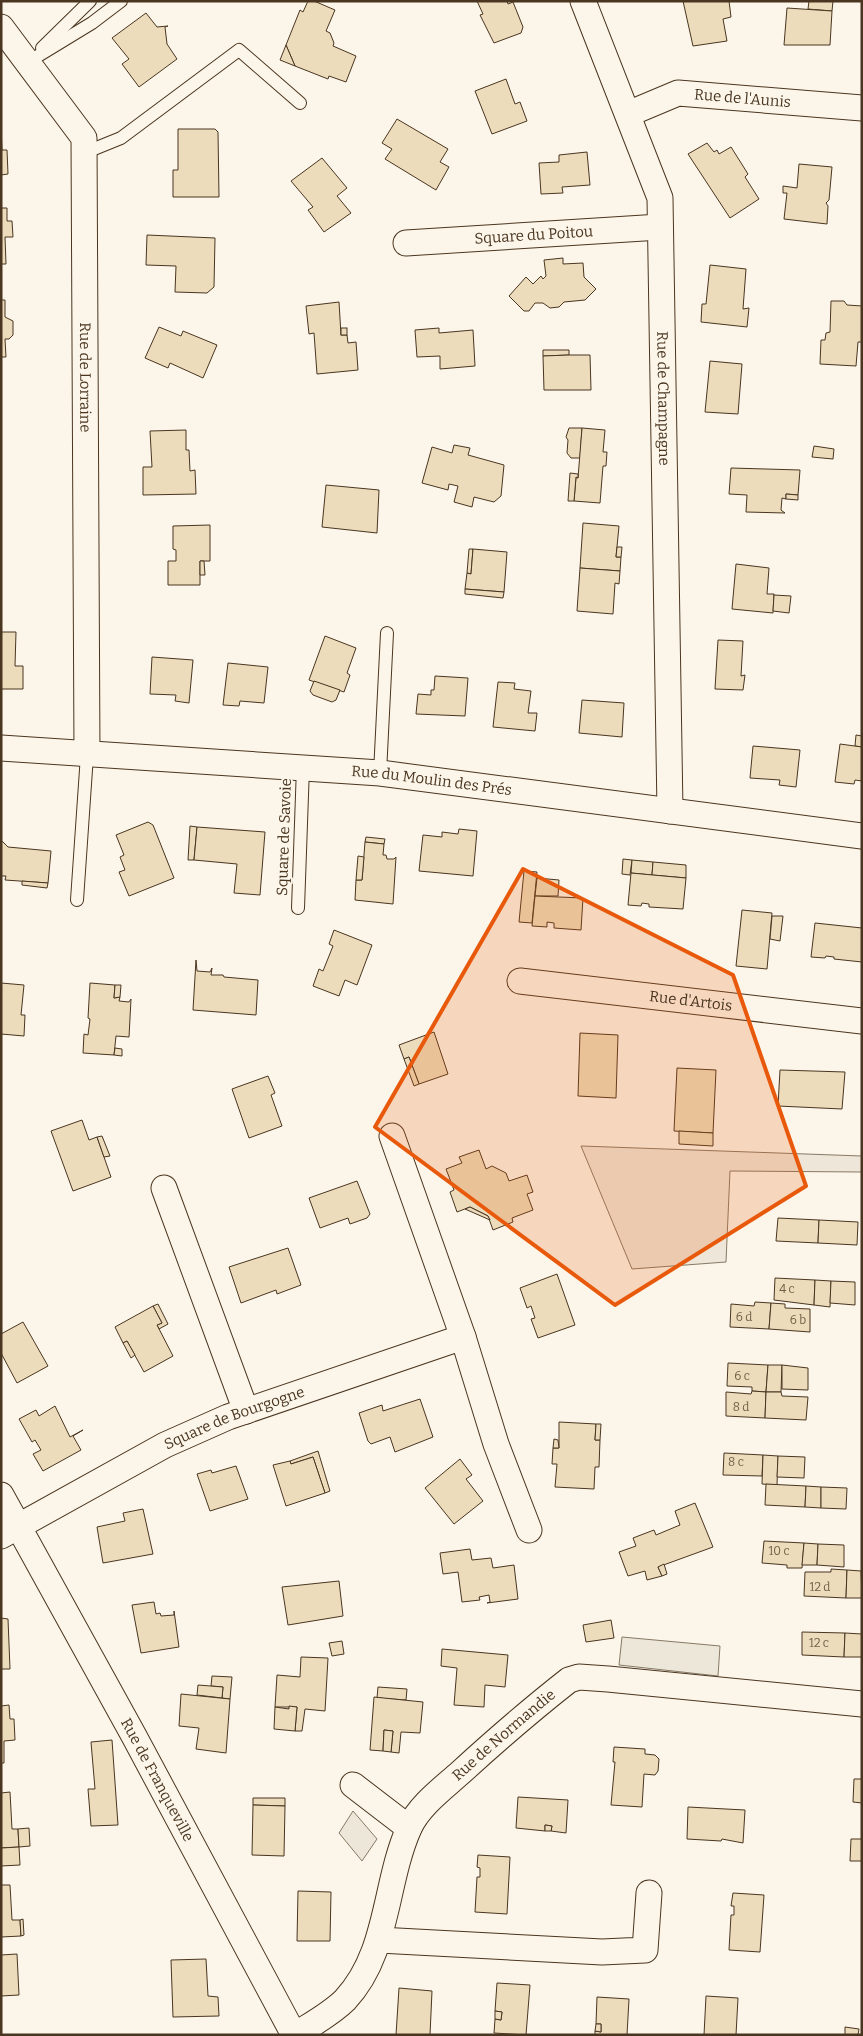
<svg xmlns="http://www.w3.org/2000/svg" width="863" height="2036" font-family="Bitter,serif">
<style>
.green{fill:#ede6d9;stroke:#887966}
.parking{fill:#ede7d9;stroke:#887966}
.building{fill:#ecdcbc;stroke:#4a3520}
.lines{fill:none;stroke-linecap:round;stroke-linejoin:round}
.service-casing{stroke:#4a3520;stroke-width:14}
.minor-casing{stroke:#4a3520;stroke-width:27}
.service{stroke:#fbf6e9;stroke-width:12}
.minor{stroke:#fbf6e9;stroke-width:25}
.marked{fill:#e8590c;fill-opacity:0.2;stroke:#e8590c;stroke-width:4;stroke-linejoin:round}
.labels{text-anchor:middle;stroke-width:4;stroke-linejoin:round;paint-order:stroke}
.number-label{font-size:12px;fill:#725f47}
.street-label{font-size:15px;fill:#4a3520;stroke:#fbf6e9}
</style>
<rect width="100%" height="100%" fill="#fbf6e9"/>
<path class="green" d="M581,1146L862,1156V1172L730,1171L726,1262L632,1269Z"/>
<g class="parking">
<path d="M622,1637L720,1646L718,1676L619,1665Z"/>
<path d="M353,1811L377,1839L362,1861L339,1833Z"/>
</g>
<g class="building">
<path d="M308,1H314L335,10L326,31L330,33L334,43L333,46L356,56L346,82L329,76L328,79L295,66L286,45L300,10L303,12Z"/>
<path d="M477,1H507L508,4L513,2L523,27L521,33L494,43L480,15L483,14Z"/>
<path d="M683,1H729L731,17L723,19L727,41L693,46Z"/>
<path d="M809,1H833L832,11L808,9Z"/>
<path d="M787,8L832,11L830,45H784Z"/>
<path d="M146,13L157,27L168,26L165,27L167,44L177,59L139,87L122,64L129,59L112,38Z"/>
<path d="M286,45L295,66L280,60Z"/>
<path d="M506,79L515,104L520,102L527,121L492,134L475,91Z"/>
<path d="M397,119L448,149L440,162L449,167L436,190L385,159L392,149L382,143Z"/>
<path d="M1,127L2,150H7L8,174L1,175Z"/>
<path d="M178,129H215L218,132L219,197H173V170H178Z"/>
<path d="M707,143L714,152L717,150L719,154L731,147L748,174L745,177L759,199L730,218L688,154Z"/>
<path d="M587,152L590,185L562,187L563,193L541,194L539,163L559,162V155Z"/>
<path d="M322,158L347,188L337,196L351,213L324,232L308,210L313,207L291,181Z"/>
<path d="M799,164L832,167L829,200L826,203L828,206L827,224L784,219L787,193H783V186L797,188Z"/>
<path d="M1,208H7V221H12L13,237H5L6,264H1Z"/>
<path d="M147,235L215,238L214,287L207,293L175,292L176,266L146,265Z"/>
<path d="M563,258V264L583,263L584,277L596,289L585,300L564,302L559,307L550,308L543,303H535L529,311H524L509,296L526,277L533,284L541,276L543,279L546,276L544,260Z"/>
<path d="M710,265L746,269L743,309L749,308L747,327L701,322L702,304H706Z"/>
<path d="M1,300H5V317L13,321V335L9,339H5L6,357H1Z"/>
<path d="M831,301H844L847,305L862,306V342H858L856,366L820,364L821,340H825L826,333L830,332Z"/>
<path d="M339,302L341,335H347L348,343L356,342L358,370L317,374L314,333L309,334L306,306Z"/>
<path d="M159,327L181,336L183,331L217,345L203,378L170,363L168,368L145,358Z"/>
<rect x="341" y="328" width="6" height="7"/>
<path d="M439,328V333L473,330L475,366L440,369V356L417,357L415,330Z"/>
<path d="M543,350H569V355L543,356Z"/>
<path d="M569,355H590L591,390H544L543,356Z"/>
<path d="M710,361L742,364L738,414L705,412Z"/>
<path d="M569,428H582L580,458H571L567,453L568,440L566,437Z"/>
<path d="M582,428L605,430L603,452H607L606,466H603L600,503L574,501L576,477L578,478Z"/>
<path d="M186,430V450H189L190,471L195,470L196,494L143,495V467H152L150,431Z"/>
<path d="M454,445L470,448L468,455L504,465L501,496L494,502L474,497L472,507L454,502L458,486L449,484L448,490L422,483L432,447L452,453Z"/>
<path d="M814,446L834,449L833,459L812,457Z"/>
<path d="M731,468L800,470L798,495L786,494V499L782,498L781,510L785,513L746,512L747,495L729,494Z"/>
<path d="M570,473L578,474V478L576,477L574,501H568Z"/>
<path d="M326,485L379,490L377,533L322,527Z"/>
<path d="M786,494L798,495V500L786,499Z"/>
<path d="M583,523L619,526L616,557H621L620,571L580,568Z"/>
<path d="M210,525V561H200V585H168V561H176V550L173,549V526Z"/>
<path d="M617,547H622L621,557H616Z"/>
<path d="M469,549H473L471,574L467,573Z"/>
<path d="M473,549L507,552L504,592L465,589L467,573L471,574Z"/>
<path d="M200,561H204L205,575H200Z"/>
<path d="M736,564L769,568L767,594H774L773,613L732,609Z"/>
<path d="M580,568L620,571L619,584L615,583L613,614L577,611Z"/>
<path d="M465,589L504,592L503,598L465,594Z"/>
<path d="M774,595L791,596L789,613L773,611Z"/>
<path d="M1,632H16L15,666H23V689H1Z"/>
<path d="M325,636L356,648L347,673L350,675L344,692L309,680Z"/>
<path d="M718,640L743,641L741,676L745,675L743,690L715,689Z"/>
<path d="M152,657L193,660L189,703L175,701L176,695L150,694Z"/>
<path d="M228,663L268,667L264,703L240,701L239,706L223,705Z"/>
<path d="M435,676L468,678L465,716L416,714L418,694L431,695V690H434Z"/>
<path d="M314,681L340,690L336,700L332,702L313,695L310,691Z"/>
<path d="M498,682L515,683L514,689L531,691L528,713H537L535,731L493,727Z"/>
<path d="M582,700L624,703L622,737L579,733Z"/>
<path d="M856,735L862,736V747L855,746Z"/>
<path d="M840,744L862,747V781L855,780L854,784L835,782Z"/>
<path d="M753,746L800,750L796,787L779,785L780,780L750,778Z"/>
<path d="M148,822L153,825L174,878L129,896L119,872L125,870L120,857L124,855L116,835Z"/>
<path d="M190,826L197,827L194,860H188Z"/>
<path d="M197,827L265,832L260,895L234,893L237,864L194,860Z"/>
<path d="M459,829L477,831L473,876L419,871L423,835L442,837V832L458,834Z"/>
<path d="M366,837L385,839L384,844L365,842Z"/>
<path d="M1,840L8,847L51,851L48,883L5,880L6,876H1Z"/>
<path d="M365,842L384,844L383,855H386L387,859H394L396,857L393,904L355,900L356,880H362Z"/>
<path d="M358,856L364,857L362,880H356Z"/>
<path d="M623,859L632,860L630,875L622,874Z"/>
<path d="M632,860L653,862L652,875L631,873Z"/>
<path d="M653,862L686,865V878L652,875Z"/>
<path d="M524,871L537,872L532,923L519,922Z"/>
<path d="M631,873L686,878L683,909L649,907V904L642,903L641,906L628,905Z"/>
<path d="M537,878L559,880L558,896H535Z"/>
<path d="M22,881L48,883L47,888L22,885Z"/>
<path d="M535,896L583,898L581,930L554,928V923L547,922V927L532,926Z"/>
<path d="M742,910L772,913L767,969L736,966Z"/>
<path d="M772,916H783L780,941L770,939Z"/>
<path d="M815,923L862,928V962L834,959V957L826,956L825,958L811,957Z"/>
<path d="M334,930L372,945L357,985L345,980L339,996L313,986L319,969L323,971L333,946L329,944Z"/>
<path d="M196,960L197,971L210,972L212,968L211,975H223L224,977L258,980L256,1015L193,1010Z"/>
<path d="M1,983L24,985L21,1015H25L24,1036L1,1034Z"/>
<path d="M90,983L115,985L114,998L120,997L119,1001L129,1002L131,999L129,1037L116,1036L114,1055L83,1053L84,1034L88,1035L90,1019L88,1018Z"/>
<path d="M115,985H121L120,997L114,998Z"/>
<path d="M434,1032L448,1074L419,1084L409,1057L404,1059L399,1045Z"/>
<path d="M580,1033L618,1035L616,1098L578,1096Z"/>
<path d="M115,1048L122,1049V1056L114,1055Z"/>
<path d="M409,1057L419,1084L414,1086L404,1059Z"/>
<path d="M677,1068L716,1070L713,1133L674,1131Z"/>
<path d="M780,1070L845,1072L842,1109L778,1106Z"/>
<path d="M268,1076L275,1093L271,1095L282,1126L249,1138L232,1089Z"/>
<path d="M82,1120L89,1140L97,1137L111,1177L73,1191L51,1131Z"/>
<path d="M679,1131L713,1133V1146L679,1144Z"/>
<path d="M102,1136L110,1156L104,1157L97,1137Z"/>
<path d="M479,1150L486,1169L492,1166L506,1173L509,1181L527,1175L533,1192L527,1194L533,1210L512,1218L513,1222L493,1230L488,1216L470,1207L457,1212L450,1192L454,1190L446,1169L462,1163L459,1157Z"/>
<path d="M357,1181L370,1214L367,1218L350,1224L348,1218L320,1228L309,1198Z"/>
<path d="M470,1207L488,1216L490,1220L465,1209Z"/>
<path d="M778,1218L819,1220L818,1243L776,1241Z"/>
<path d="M819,1220L858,1222L857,1245L818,1243Z"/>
<path d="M288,1248L301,1285L277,1294L276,1290L241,1303L229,1267Z"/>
<path d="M557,1274L575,1325L538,1338L531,1319L535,1318L531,1306L527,1308L520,1288Z"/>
<path d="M775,1278L815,1280L814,1305L774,1300Z"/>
<path d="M815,1280L831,1281L830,1307L814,1305Z"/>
<path d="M831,1281L855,1282V1305L830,1303Z"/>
<path d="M755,1302L771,1303L769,1329L730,1327L731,1304L754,1306Z"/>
<path d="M771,1303L785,1304V1308L810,1309V1332L769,1329Z"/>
<path d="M158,1304L168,1324L159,1329L157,1325L162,1323L153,1306Z"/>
<path d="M153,1306L162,1323L157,1325L173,1356L144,1372L127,1341L123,1343L115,1327Z"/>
<path d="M23,1322L48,1366L17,1383L1,1353V1334Z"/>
<path d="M127,1341L135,1355L131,1358L123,1343Z"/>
<path d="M728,1363L768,1365L766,1392L752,1391V1387L727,1386Z"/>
<path d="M768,1365H782L781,1392H766Z"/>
<path d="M782,1365L808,1368V1390L782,1389Z"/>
<path d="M752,1391L766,1392L765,1418L726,1416V1392L751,1394Z"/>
<path d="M766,1392H781L782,1396L808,1397L806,1420L765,1418Z"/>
<path d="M420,1399L433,1437L395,1452L390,1437L371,1444L368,1441L359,1413L382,1405L383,1411Z"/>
<path d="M55,1406L70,1437L83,1430L73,1436L81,1450L43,1471L33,1454L41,1450L35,1440L32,1442L19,1419L36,1410L39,1416Z"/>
<path d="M559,1422L596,1424L595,1440H600L599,1467H595L594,1489L555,1487L557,1464H552L553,1448H559Z"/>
<path d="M596,1424H601L600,1440H595Z"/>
<path d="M554,1439L558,1440L559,1448H553Z"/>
<path d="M318,1451L330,1491L325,1493L313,1457L291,1464L290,1461Z"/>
<path d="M724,1453L763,1455L762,1476L723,1475Z"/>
<path d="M763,1455L778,1456L777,1485L762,1484Z"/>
<path d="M778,1456L805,1457L804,1478L777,1477Z"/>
<path d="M313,1457L325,1493L286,1506L273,1465L290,1461L291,1464Z"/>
<path d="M460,1459L472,1475L466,1479L483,1501L454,1524L425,1488Z"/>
<path d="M236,1466L248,1499L210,1511L197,1474L211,1470L212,1473Z"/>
<path d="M766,1484L806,1486L805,1507L765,1505Z"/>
<path d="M806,1486L821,1487V1508L805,1507Z"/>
<path d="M821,1487L847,1488L846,1509L821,1508Z"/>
<path d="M695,1503L713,1547L658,1567L662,1576L647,1580L645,1571L628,1576L619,1552L636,1546L633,1538L654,1530L656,1535L680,1525L675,1511Z"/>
<path d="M143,1509L153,1554L103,1563L97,1527L125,1521L123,1513Z"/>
<path d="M764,1541L804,1543L802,1568H787V1565L762,1563Z"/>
<path d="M804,1543L818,1544L817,1565H802Z"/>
<path d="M818,1544L844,1545V1567L817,1565Z"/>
<path d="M470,1549L472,1560L491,1558L493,1568L514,1565L518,1599L487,1603L490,1602L489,1595L479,1597L480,1600L462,1602L458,1572L443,1574L440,1553Z"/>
<path d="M664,1564L667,1574L662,1576L658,1567Z"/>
<path d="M831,1569L847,1570L846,1598L804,1596L805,1572H831Z"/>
<path d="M847,1570L861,1571L862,1598H846Z"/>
<path d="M339,1581L343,1616L288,1625L282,1587Z"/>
<path d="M154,1602L156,1614L160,1613L161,1616L174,1615V1611L179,1647L141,1653L132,1605Z"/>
<path d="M1,1618L8,1619L10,1669H1Z"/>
<path d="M611,1620L614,1638L586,1642L583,1625Z"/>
<path d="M802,1632L845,1633L844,1657L802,1655Z"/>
<path d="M845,1633L862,1634V1657H844Z"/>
<path d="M342,1641L344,1654L332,1656L329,1643Z"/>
<path d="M442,1649L508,1655L505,1687L485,1685L484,1707L454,1705L457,1668L441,1666Z"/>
<path d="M301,1657L328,1658L325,1711L305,1709L302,1731H295L297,1707H275L277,1675L300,1677Z"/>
<path d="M212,1676L232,1677L230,1699L222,1698L223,1687L211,1686Z"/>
<path d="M198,1685L223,1687L222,1698L197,1695Z"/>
<path d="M378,1687L407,1689L406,1700L377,1698Z"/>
<path d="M181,1694L230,1699L226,1753L196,1749L199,1728L179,1726Z"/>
<path d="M374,1697L423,1702L420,1733L401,1732L399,1753L391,1752L393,1731L384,1730L383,1751L370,1750Z"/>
<path d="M9,1705L10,1719H14L15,1740L4,1741V1763H1V1706Z"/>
<path d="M289,1706L297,1707L295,1731L274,1729L275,1707L289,1709Z"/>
<path d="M384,1730L393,1731L391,1752L383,1751Z"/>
<path d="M112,1740L118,1825L91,1826L88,1789H95L91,1742Z"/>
<path d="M614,1747L645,1749V1754L655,1755L659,1759L658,1771L655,1775L644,1774L642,1807L611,1805L615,1762H613Z"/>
<path d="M854,1779H862V1803L853,1802Z"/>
<path d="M10,1792L12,1829H18L19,1847L1,1848V1793Z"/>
<path d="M518,1797L568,1800L566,1833L551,1831L552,1826L545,1825V1831L516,1828Z"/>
<path d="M253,1798H285V1806L253,1805Z"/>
<path d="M253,1805L285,1806L284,1856L252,1855Z"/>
<path d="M688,1807L745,1810L743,1843L722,1839L721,1841L687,1839Z"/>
<path d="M545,1825L552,1826L551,1831H545Z"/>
<path d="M29,1828L30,1846L19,1847L18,1829Z"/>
<path d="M851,1839H862V1861H850Z"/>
<path d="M19,1847L20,1865L1,1866V1848Z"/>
<path d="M478,1855L510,1857L507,1914L475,1912L477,1877H480V1868L477,1867Z"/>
<path d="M1,1885H10L12,1920H20L21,1936L1,1937Z"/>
<path d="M298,1891L331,1892L330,1941H297Z"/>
<path d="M733,1893L764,1895L760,1952L729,1950L731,1915H734V1906H731Z"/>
<path d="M23,1919L24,1935L21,1936L20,1920Z"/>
<path d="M17,1954L19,1995L1,1996V1955Z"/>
<path d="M206,1959L208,1996L218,1997L219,2016L173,2017L171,1960Z"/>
<path d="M497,1983L530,1985L526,2035L494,2033L495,2019L501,2020L502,2012L495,2011Z"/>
<path d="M399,1988L432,1991L430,2035H396Z"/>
<path d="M706,1996L738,1998L736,2035H704Z"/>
<path d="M597,1997L629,1999L627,2035H595V2031L601,2032V2024H596Z"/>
<path d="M495,2011L502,2012L501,2020L495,2019Z"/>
<path d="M596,2024H601V2032L595,2031Z"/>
<path d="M845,2027L859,2029L858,2035H845Z"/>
</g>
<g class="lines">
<defs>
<g id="service">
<path d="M42,48L90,1"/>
<path d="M28,62L92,23L121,1"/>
<path d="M84,153L121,138L239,50L300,103"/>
<path d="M380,773L387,633"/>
<path d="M77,900L87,755"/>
<path d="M298,908L303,767"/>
</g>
<g id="minor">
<path id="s1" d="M583,1L660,198L670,811"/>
<path id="s2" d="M1,27L84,138L87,755"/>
<path id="s3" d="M628,114L678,93L862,108"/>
<path id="s4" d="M406,243L660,227"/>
<path id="s5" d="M1,748L380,773L862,836"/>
<path id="s6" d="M520,981L862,1021"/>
<path d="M392,1136L463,1337"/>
<path d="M164,1188L246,1411"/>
<path id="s7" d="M1,1495L134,1736L294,2035"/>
<path id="s8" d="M1,1536L165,1445L228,1417L463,1337L496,1444L529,1530"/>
<path d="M353,1785L409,1828"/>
<path d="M379,1940L602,1952L645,1950L649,1893"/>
<path id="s9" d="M295,2035C312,2024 331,2014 345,2000C389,1953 384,1885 409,1828C419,1806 442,1789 460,1773C495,1741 532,1709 569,1680L579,1677L608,1679L862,1704"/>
</g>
</defs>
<use href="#service" class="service-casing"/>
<use href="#minor" class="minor-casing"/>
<use href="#service" class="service"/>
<use href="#minor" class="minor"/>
</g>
<path class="marked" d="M523,869L733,975L806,1186L615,1305L375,1127Z"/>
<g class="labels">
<g class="number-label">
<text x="787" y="1293">4 c</text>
<text x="744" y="1321">6 d</text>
<text x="798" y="1324">6 b</text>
<text x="742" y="1380">6 c</text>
<text x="741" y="1411">8 d</text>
<text x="736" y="1466">8 c</text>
<text x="779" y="1555">10 c</text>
<text x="820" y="1591">12 d</text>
<text x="819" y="1647">12 c</text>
</g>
<g class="street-label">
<text dy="5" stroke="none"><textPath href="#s3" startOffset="119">Rue de l'Aunis</textPath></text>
<text dy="5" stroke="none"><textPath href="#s4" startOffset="128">Square du Poitou</textPath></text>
<text dy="5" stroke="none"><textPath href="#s2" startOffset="378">Rue de Lorraine</textPath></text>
<text dy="5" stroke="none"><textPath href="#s1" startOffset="412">Rue de Champagne</textPath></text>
<text dy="5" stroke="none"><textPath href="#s5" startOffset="432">Rue du Moulin des Prés</textPath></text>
<text transform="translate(284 837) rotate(-88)" y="5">Square de Savoie</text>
<text dy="5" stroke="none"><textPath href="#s6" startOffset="172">Rue d'Artois</textPath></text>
<text dy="5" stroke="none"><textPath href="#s8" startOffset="262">Square de Bourgogne</textPath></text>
<text dy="5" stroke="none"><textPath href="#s9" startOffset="380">Rue de Normandie</textPath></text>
<text dy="5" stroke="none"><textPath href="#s7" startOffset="325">Rue de Franqueville</textPath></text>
</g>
</g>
<rect width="863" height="2036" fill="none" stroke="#4a3520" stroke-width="5"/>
</svg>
